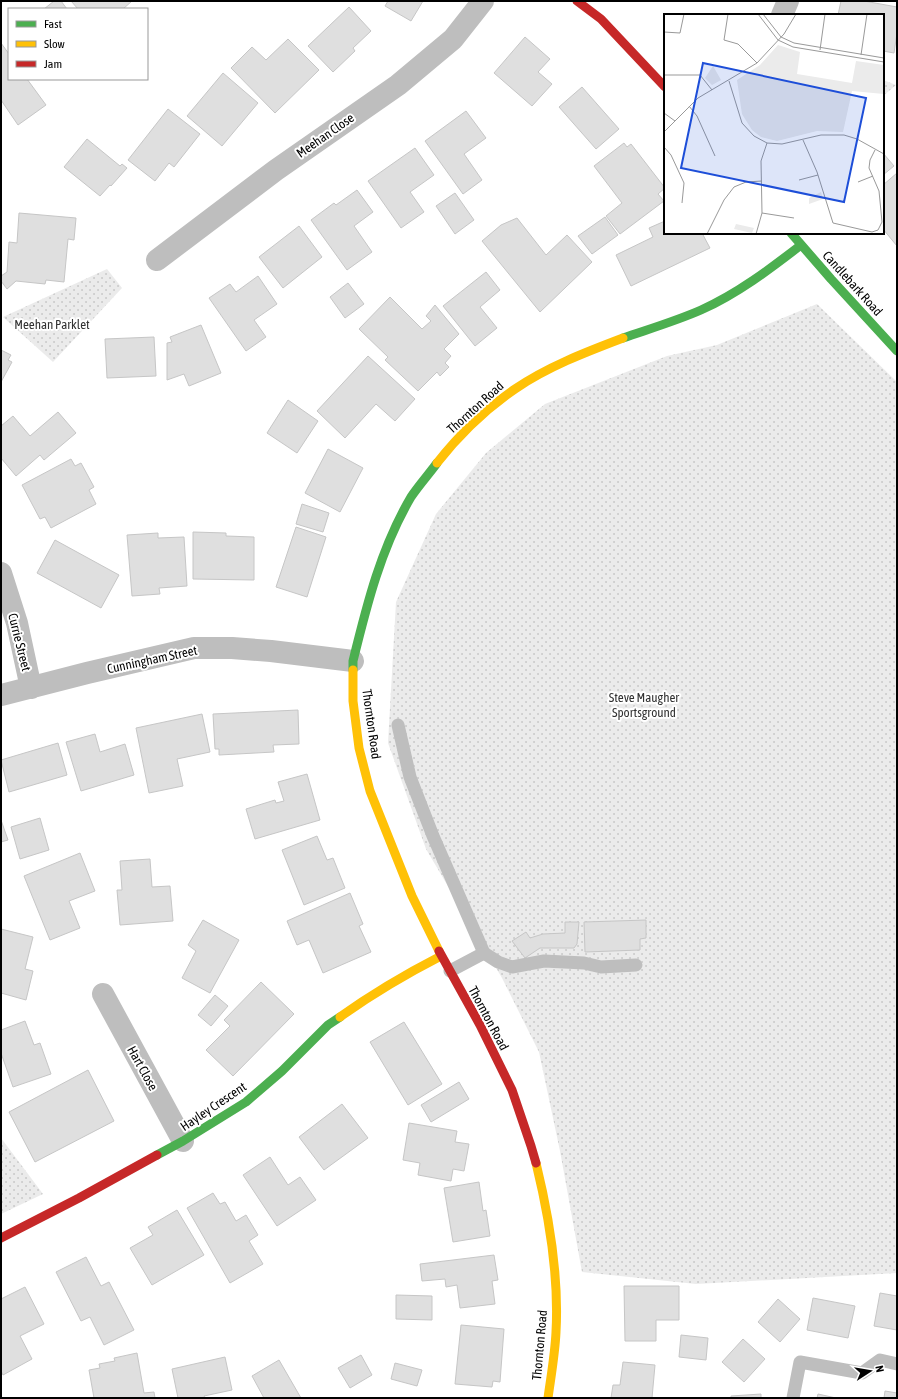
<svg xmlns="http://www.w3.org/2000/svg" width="898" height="1399" font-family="'Asap Condensed',sans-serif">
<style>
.park{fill:url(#park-dots)}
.building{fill:#dfdfdf;stroke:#c6c6c6}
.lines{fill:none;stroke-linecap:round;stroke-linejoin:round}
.lane{stroke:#bebebe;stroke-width:13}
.street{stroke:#bebebe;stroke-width:22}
.fast{stroke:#4caf50;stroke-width:9}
.slow{stroke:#ffc107;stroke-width:9}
.jam{stroke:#c62828;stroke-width:9}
.labels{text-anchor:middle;stroke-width:4;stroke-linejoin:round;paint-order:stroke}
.street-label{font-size:13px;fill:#000;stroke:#fff}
.park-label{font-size:13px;fill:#323232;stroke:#fff}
.inset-road{fill:none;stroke:#999;stroke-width:1}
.view{fill:#1d4ed8;fill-opacity:0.15;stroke:#1d4ed8;stroke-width:2}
.inset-edge{fill:none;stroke:#000;stroke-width:2}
</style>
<defs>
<pattern id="park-dots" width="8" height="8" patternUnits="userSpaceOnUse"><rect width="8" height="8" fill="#ebebeb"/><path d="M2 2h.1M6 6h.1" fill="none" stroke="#c8c8c8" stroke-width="1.8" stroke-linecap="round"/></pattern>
</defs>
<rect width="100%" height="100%" fill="#fff"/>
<g class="park">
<path d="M883,80L896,85L883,96Z"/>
<path d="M107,269L122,288L53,362L3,317Z"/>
<path d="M817,304L897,382V1273L696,1284L582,1272L560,1151L539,1052L502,978L426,849L388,743L396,602L436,514L486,453L545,404L667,356L717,345Z"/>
<path d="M1,1138L43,1194L1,1214Z"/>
</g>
<g class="building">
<path d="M54,1H61L67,9H44Z"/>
<path d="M71,1H132L123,9H78Z"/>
<path d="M388,1H423L411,21L385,6Z"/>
<path d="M841,1H864L897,7V33L894,53L883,51V15H838Z"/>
<path d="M349,7L371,31L353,48L355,51L333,72L308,46Z"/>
<path d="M525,37L550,59L538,72L552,84L532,106L494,73Z"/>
<path d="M288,39L319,70L275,113L231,68L252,47L266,60Z"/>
<path d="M1,43L9,54V79H27L46,105L18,125L1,100Z"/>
<path d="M223,73L258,103L222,146L187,116Z"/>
<path d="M582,87L619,129L596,149L559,107Z"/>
<path d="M168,109L200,134L174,167L169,163L155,181L128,160Z"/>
<path d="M466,111L486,138L464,154L482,180L463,194L425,141Z"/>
<path d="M87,139L120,166L122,164L127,168L111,186L110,185L100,196L64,167Z"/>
<path d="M624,143L627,147L631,144L665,188L658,194L664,201L620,234L606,216L622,203L594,166Z"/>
<path d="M415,148L434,175L410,192L424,212L401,228L368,181Z"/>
<path d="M883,153L894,166L883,175Z"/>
<path d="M897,173V246L883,229V185Z"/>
<path d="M357,190L373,212L354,226L372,252L347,270L311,220L334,203L336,205Z"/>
<path d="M455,193L474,220L455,234L436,206Z"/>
<path d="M19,213L76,218L74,240L68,239L64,282L46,280L45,284L16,281L7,289L1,281V276L7,272L9,242L17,243Z"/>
<path d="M605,217L618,235L592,254L578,236Z"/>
<path d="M517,218L546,255L567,235L592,262L540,312L482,241L501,225Z"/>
<path d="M665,221V233H702L710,248L631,286L616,255L653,237L649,228Z"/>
<path d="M299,226L322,257L283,288L259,257Z"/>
<path d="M486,272L500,290L480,307L497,328L475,346L443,306Z"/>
<path d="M258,276L277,304L254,320L266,337L246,351L209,298L230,284L236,292Z"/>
<path d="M348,283L364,304L345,318L330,297Z"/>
<path d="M390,297L422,329L431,321L426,316L435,305L459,334L444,349L451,356L445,363L449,367L440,376L437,372L418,391L385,360L388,357L359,329Z"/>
<path d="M201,325L221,373L189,386L184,374L167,380V343L172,342L170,337Z"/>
<path d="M154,337L156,376L107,378L105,339Z"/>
<path d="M1,350L11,355L8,360L12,362L1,382Z"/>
<path d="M368,356L415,399L395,421L376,404L345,438L317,411Z"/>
<path d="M288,400L318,421L297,453L267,433Z"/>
<path d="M58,412L76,433L44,460L40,455L16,476L1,458V426L13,416L30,436Z"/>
<path d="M328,449L363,468L340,512L305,493Z"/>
<path d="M71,459L75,466L81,463L94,487L89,490L96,504L51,528L45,517L40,519L22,485Z"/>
<path d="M302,504L329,513L323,532L296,524Z"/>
<path d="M296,527L326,537L307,597L276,587Z"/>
<path d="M193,532L226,533V536L254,537V580L193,579Z"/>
<path d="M158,533V538L184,537L187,586L159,588L160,594L132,596L127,535Z"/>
<path d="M55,540L119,575L101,608L37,573Z"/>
<path d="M298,710L299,744L273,745L274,752L219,755V749H215L213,714Z"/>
<path d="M202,714L210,752L177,759L183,786L149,793L136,728Z"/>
<path d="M95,734L100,752L125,744L134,775L81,791L66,742Z"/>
<path d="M58,743L67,775L9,792L1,760Z"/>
<path d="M307,774L320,820L255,839L246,809L275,800L276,803L284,801L278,782Z"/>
<path d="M40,818L49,850L20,859L11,827Z"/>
<path d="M1,820L8,840L1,842Z"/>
<path d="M317,836L327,860L333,858L345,888L304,905L282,850Z"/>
<path d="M80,853L95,891L69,901L80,928L50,940L24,876Z"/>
<path d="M150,859L152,887L170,886L173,921L120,925L117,890H122L120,861Z"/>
<path d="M350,893L363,924L359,926L371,952L323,973L309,940L297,945L287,921Z"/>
<path d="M203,920L239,940L210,993L182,978L196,951L188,945Z"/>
<path d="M646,920V938L640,939V950L585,952L584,922Z"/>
<path d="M565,922H579L577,944L574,948H540L525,958L512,941L526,932L530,938L543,934L565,933Z"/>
<path d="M1,929L33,937L25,969L33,971L26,1000L1,993Z"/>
<path d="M261,982L294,1014L233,1076L206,1050L230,1026L224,1020Z"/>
<path d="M215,995L228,1006L211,1026L198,1015Z"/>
<path d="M25,1021L34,1045L40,1043L51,1074L13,1087L1,1053V1030Z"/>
<path d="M404,1022L442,1084L408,1105L370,1042Z"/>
<path d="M88,1070L114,1121L35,1162L9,1112Z"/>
<path d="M459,1082L469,1099L431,1122L421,1105Z"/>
<path d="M342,1104L368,1138L324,1170L299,1137Z"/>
<path d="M409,1123L457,1131L455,1142L469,1144L464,1171L453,1169L451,1181L418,1175L420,1163L403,1160Z"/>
<path d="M270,1157L288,1185L300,1177L316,1200L277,1226L243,1175Z"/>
<path d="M479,1182L483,1211L486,1210L490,1236L453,1242L444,1188Z"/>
<path d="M213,1193L220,1204L225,1202L236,1221L246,1215L258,1235L249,1241L263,1264L230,1283L187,1208Z"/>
<path d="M177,1210L204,1255L152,1285L130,1248L153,1235L148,1227Z"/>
<path d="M494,1255L498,1280L492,1281L495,1304L460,1308L457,1285L446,1287L445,1279L422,1281L420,1264Z"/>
<path d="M86,1257L101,1286L109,1282L134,1330L104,1345L90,1317L81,1321L56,1272Z"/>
<path d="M624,1286H679V1320H656V1341H625Z"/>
<path d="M25,1287L44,1324L20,1336L32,1359L3,1375L1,1371V1299Z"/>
<path d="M880,1293L897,1296V1330L874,1326Z"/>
<path d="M396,1295L432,1296V1320L396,1319Z"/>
<path d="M813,1298L855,1306L848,1338L807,1330Z"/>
<path d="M778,1299L800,1319L780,1342L758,1322Z"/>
<path d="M461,1325L504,1329L500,1382L493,1381L492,1387L455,1384Z"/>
<path d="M681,1335L708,1338L706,1360L679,1357Z"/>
<path d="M743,1339L765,1359L744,1382L722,1362Z"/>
<path d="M137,1353L144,1393L154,1392L155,1398H94L89,1370L100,1368L99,1364L115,1361L114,1358Z"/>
<path d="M361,1355L372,1375L350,1388L338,1368Z"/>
<path d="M225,1357L232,1390L204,1396L205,1398H178L172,1369Z"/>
<path d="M279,1360L301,1398H264L252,1376Z"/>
<path d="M623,1362L655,1365L652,1398H611L613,1385H620Z"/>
<path d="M395,1363L422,1370L417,1386L391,1379Z"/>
<path d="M885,1391L897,1393V1398H884Z"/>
<path d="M761,1394V1398H731V1396Z"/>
<path d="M818,1394L836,1398H817Z"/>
</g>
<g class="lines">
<g class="lane">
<path d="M398,725L410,777L433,836L484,953"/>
<path d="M450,971L484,953L498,962L512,967L544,961L584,963L601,967L636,965"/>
<path d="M793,1398L800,1362L862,1373L880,1360L897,1364"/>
</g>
<g class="street">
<path d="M782,15L788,1"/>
<path d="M157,260L276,170L398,85L453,39L483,1"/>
<path d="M1,573L17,623L31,688"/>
<path d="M1,695L87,673L194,648H232L271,651L353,661"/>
<path d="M103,994L183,1141"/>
</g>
<g class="fast">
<path d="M791,233L831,279L897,351"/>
<path d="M623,338C649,329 676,321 701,310C737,294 770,269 801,245"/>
<path d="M353,670V661C367,604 381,548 411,497C419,485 429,474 437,463"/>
<path d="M157,1155L183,1141L246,1102L282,1071L328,1025L340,1017"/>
</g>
<g class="slow">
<path d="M437,463C459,435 486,409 515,389C547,367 586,352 623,338"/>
<path d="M353,670V701L359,748L370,791L412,896L439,951"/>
<path d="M340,1017C372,994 406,974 441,956"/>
<path d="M536,1163C549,1216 559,1278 556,1332C555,1354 551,1376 548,1398"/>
</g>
<g class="jam">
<path d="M577,1L601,19L665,87"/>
<path d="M439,951L480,1025L512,1090L531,1146L536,1163"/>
<path d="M1,1238L79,1198L157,1155"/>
</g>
</g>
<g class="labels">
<g class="street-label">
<text transform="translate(325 135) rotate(-35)" y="5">Meehan Close</text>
<text transform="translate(853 283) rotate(48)" y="5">Candlebark Road</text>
<text transform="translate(475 407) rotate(-42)" y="5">Thornton Road</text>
<text transform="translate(20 642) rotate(76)" y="5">Currie Street</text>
<text transform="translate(152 659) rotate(-12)" y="5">Cunningham Street</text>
<text transform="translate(372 724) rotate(82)" y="5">Thornton Road</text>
<text transform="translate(489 1018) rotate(62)" y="5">Thornton Road</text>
<text transform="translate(143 1068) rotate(61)" y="5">Hart Close</text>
<text transform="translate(213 1106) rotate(-34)" y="5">Hayley Crescent</text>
<text transform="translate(539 1345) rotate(-85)" y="5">Thornton Road</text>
</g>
<g class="park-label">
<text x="52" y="329">Meehan Parklet</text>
<text x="644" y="702">Steve Maugher<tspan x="644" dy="15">Sportsground</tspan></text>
</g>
</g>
<g transform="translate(664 14)">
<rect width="220" height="220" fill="#fff"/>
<path d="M114,31L136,38L133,60L188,69L192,47L220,51V80L188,77L179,118L153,117L113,127L97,123L88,116L78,100L73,66L96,51ZM49,52L57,66L48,71L41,64ZM157,178L159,185L145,190V184ZM72,210L90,214L88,219L70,215Z" fill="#ebebeb"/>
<path class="inset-road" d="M64,0L60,26L74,30L93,49M94,0L114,26L129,33L220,48M99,0L117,23L130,29L220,44M0,18L16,19L20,0M156,36L161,0M197,41L203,0M0,61H36L48,76M65,67L78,109L90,122L103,129L118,130L157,121H180L193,125L220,140M25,92L33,102L51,142M0,99L11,107M0,118L34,84L93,49L120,20L132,0M139,126L153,158L169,209L208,218L214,216L218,208L215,177L205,154L206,146L211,136M0,133L7,141L20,169L18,189M135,166L154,161M194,168L209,162M98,199L130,204M43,220L60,186L70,173L82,168L98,167M92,220L98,199L97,147L103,129"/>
<path class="view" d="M39,49L202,84L180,188L17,154Z"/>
<rect width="220" height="220" class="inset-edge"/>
</g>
<rect width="898" height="1399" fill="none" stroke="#000000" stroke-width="4"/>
<rect x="8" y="8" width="140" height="72" fill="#ffffff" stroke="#999999"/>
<rect x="16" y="21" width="20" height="6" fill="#4caf50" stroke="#999999"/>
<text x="44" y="28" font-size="12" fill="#000000">Fast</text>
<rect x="16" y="41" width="20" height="6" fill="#ffc107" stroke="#999999"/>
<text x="44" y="48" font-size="12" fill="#000000">Slow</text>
<rect x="16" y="61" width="20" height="6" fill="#c62828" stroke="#999999"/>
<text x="44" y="68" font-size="12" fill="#000000">Jam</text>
<g transform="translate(870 1371) rotate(78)" stroke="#ffffff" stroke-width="3" paint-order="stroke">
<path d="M0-3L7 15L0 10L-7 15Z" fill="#000000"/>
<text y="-6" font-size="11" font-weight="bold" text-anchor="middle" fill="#000000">N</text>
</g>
</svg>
